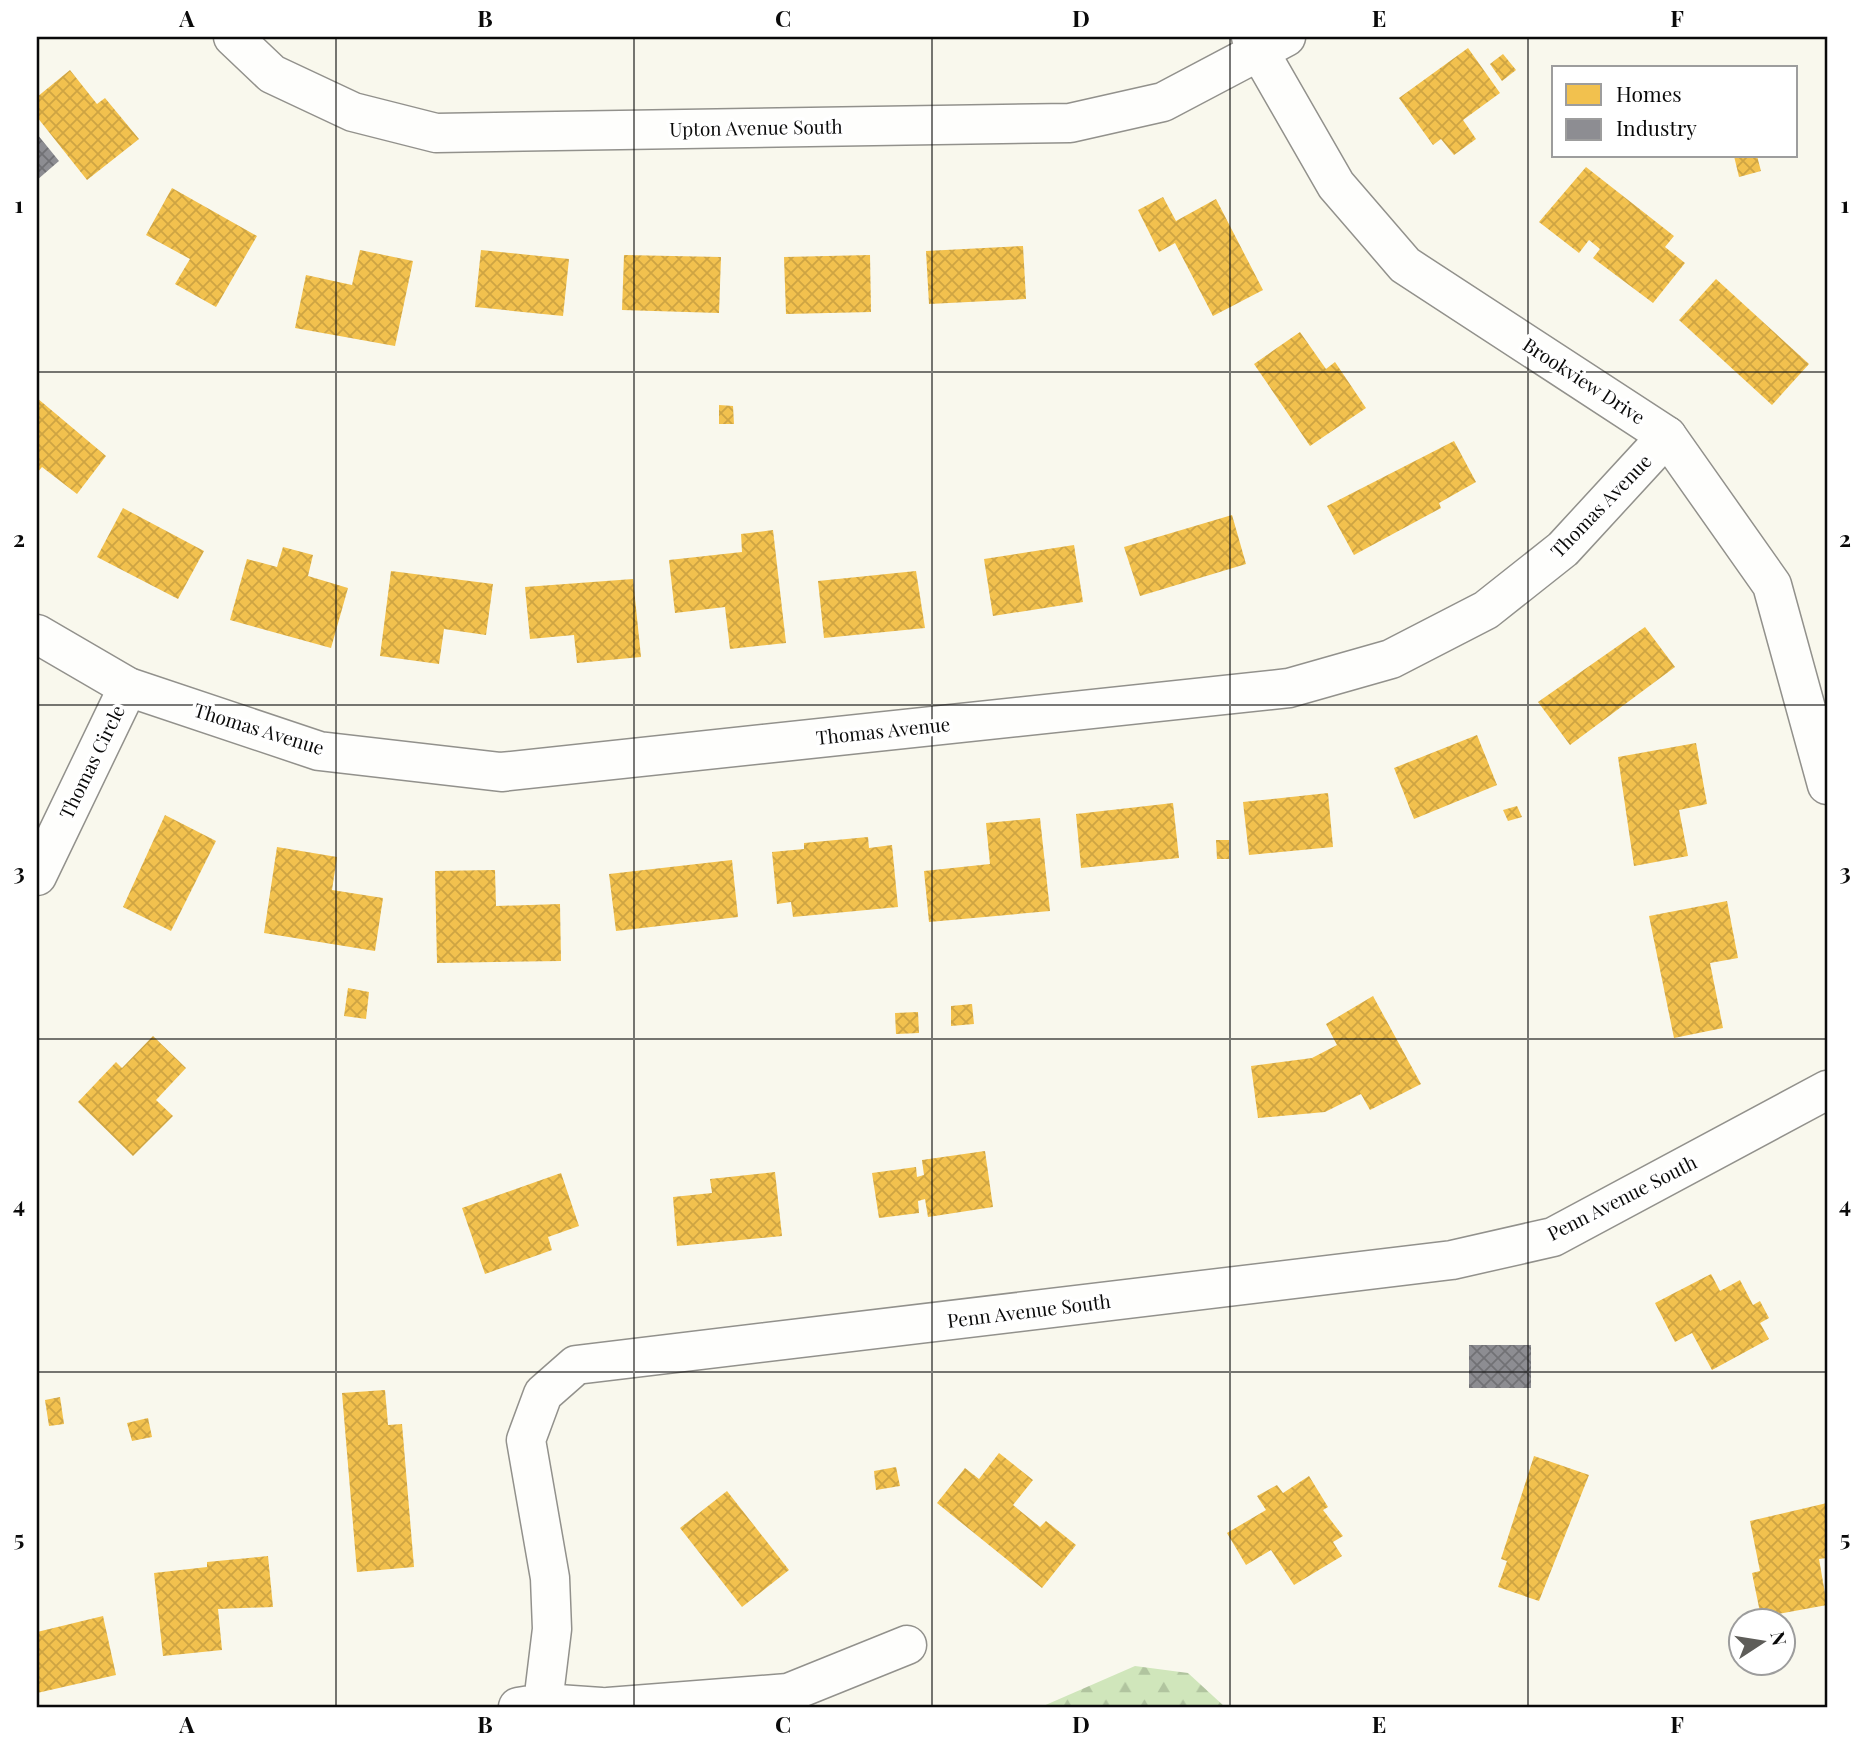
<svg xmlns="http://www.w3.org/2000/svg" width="1864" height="1744" font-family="'Playfair Display',serif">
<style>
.forest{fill:url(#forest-firs)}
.homes{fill:url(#homes-cross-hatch)}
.industry{fill:url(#industry-cross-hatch)}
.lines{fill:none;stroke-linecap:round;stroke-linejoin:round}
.minor-casing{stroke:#92918c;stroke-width:41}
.tertiary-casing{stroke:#92918c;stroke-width:41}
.minor{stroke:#fefefc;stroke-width:38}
.tertiary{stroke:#fefefc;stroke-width:38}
.grid{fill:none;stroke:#0a0a0a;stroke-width:2;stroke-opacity:0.55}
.labels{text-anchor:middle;stroke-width:7;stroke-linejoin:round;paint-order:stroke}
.street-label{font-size:19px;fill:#0a0a0a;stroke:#fff}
.neatline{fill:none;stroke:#0a0a0a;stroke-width:2.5}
.grid-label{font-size:23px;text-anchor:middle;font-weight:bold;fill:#0a0a0a}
</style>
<defs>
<pattern id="forest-firs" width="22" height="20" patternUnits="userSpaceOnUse" patternTransform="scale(1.75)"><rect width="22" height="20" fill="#d0e6bb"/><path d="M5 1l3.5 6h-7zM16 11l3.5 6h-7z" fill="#b1c49f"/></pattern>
<pattern id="homes-cross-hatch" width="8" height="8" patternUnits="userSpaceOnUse" patternTransform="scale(1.75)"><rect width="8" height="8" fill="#f2c14e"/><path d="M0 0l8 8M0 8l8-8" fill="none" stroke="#cea443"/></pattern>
<pattern id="industry-cross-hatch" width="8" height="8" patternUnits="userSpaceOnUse" patternTransform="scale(1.75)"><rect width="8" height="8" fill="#8d8d92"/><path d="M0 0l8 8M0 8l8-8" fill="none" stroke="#717175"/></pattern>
</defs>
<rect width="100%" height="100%" fill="#f9f8ed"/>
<path class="forest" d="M1135,1666L1188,1673L1225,1707H1041Z"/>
<g class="homes">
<path d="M1468,48L1500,93L1463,120L1476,139L1454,155L1441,139L1433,145L1399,98Z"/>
<path d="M1503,54L1516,70L1502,81L1490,64Z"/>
<path d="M70,70L97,104L105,98L139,139L87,180L37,117V97Z"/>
<path d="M1734,156H1757L1761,171L1739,177Z"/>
<path d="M1586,167L1674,236L1665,247L1685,263L1653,303L1593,258L1600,249L1589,240L1579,253L1539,222Z"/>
<path d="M172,188L257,236L216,307L175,284L190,259L146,235Z"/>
<path d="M1163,197L1176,221L1216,199L1263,290L1213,316L1175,243L1159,252L1138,210Z"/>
<path d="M1023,246L1026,299L929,304L926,251Z"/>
<path d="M360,250L413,261L395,346L295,328L306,275L352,285Z"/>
<path d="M481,250L569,259L563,316L475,307Z"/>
<path d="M624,255L721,257L719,313L622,310Z"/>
<path d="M870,255L871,312L786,314L784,257Z"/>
<path d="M1716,279L1809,364L1772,405L1679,320Z"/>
<path d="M1300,332L1326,369L1335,362L1366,408L1310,446L1254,364Z"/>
<path d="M37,398L106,456L77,494L42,467L37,473Z"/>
<path d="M719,405L733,406L734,424H719Z"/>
<path d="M1454,441L1476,482L1439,503L1441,508L1354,555L1327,506Z"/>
<path d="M123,508L204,551L178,599L97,557Z"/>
<path d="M1232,515L1246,564L1140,596L1124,547Z"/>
<path d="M773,530L786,643L730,649L725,607L675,613L669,560L742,552L741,534Z"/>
<path d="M1074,545L1083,602L993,616L984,559Z"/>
<path d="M283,547L313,555L308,576L348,588L331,648L230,620L247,559L277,567Z"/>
<path d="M391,571L493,584L486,635L444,629L439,664L380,656Z"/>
<path d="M916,571L925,628L824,638L818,581Z"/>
<path d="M633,579L641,657L577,663L574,635L530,639L525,587Z"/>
<path d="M1645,627L1675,667L1570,745L1538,702Z"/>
<path d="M1477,735L1497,785L1414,819L1394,768Z"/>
<path d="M1696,743L1707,804L1679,810L1688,856L1634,866L1618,757Z"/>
<path d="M1328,793L1333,847L1249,855L1243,802Z"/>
<path d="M1173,803L1179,858L1081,868L1076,814Z"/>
<path d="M1517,806L1522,817L1508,821L1503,810Z"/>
<path d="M165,815L216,841L171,931L123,907Z"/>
<path d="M1040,818L1050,911L929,922L924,871L990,864L986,823Z"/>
<path d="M868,837L869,848L892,845L898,907L793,917L791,902L777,904L772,852L804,849V843Z"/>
<path d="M1216,840H1229V859H1217Z"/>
<path d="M277,847L337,857L332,890L383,898L375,951L264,933Z"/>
<path d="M732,860L738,917L616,931L609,874Z"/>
<path d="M495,870L496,906L560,904L561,961L437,963L435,871Z"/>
<path d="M1727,901L1738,958L1710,963L1723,1028L1674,1038L1649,916Z"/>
<path d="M348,988L369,992L366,1019L344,1016Z"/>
<path d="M1373,996L1421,1084L1370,1110L1361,1094L1325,1112L1258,1118L1251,1066L1312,1058L1337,1045L1326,1024Z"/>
<path d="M972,1004L974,1024L951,1026V1006Z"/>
<path d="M918,1012L919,1033L896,1034L895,1013Z"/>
<path d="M153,1036L186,1068L156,1100L173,1116L133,1156L78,1102L116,1062L122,1068Z"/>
<path d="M985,1151L993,1207L928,1217L925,1199L918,1201L919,1213L879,1218L872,1173L916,1167L917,1177L924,1175L922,1160Z"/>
<path d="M775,1172L782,1236L677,1246L673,1197L712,1193L710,1179Z"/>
<path d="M561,1173L579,1226L548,1237L552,1250L485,1274L462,1208Z"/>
<path d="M1711,1274L1720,1291L1740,1280L1753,1305L1760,1301L1769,1318L1760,1323L1769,1339L1712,1370L1692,1333L1675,1342L1655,1303Z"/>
<path d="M385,1390L388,1425L402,1424L414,1567L357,1572L342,1393Z"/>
<path d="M60,1397L64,1424L49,1426L45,1400Z"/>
<path d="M148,1418L152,1437L132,1441L127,1423Z"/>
<path d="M999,1453L1033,1480L1013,1505L1040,1527L1046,1521L1076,1545L1042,1588L937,1503L965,1468L979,1479Z"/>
<path d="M1534,1456L1589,1475L1539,1601L1498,1587L1507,1561L1501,1559Z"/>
<path d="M896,1467L900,1486L876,1490L874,1471Z"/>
<path d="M1309,1476L1328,1507L1323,1510L1343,1536L1333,1542L1342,1556L1294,1585L1271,1550L1246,1565L1227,1533L1266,1510L1257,1496L1277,1485L1283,1493Z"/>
<path d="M727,1491L789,1570L742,1607L680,1528Z"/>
<path d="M1827,1503V1558L1819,1559L1827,1605L1761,1617L1752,1573L1760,1571L1750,1521Z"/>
<path d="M268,1556L273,1607L218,1609L222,1650L163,1656L154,1573L207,1567V1562Z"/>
<path d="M103,1616L116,1675L37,1693V1632Z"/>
</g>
<g class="industry">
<path d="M37,134L59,161L37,180Z"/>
<rect x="1469" y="1345" width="62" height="43"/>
</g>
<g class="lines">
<defs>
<g id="minor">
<path d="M1251,37L1336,185L1405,265L1667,436L1772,585L1827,785"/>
<path d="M37,634L128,687L319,751L501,772L1289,688L1391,659L1486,610L1563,549L1667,436"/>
<path d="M37,876L128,687"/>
<path d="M543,1703L601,1707"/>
<path d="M518,1707L543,1703L552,1629L550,1578L526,1440L543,1394L576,1365L1452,1260L1553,1237L1827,1090"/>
<path d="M608,1707L788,1693L907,1645"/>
</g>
<path id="tertiary" d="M233,37L272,74L353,112L436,133L1070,123L1163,102L1286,37"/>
</defs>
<use href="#minor" class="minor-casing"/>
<use href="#tertiary" class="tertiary-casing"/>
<use href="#minor" class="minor"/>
<use href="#tertiary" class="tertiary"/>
</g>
<path class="grid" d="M336,37V1707M634,37V1707M932,37V1707M1230,37V1707M1528,37V1707M37,372H1827M37,705H1827M37,1039H1827M37,1372H1827"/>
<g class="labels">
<g class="street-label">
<text transform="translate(756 128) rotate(-1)" y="7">Upton Avenue South</text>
<text transform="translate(1584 381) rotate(33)" y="7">Brookview Drive</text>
<text transform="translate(1601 506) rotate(-46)" y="7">Thomas Avenue</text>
<text transform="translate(259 729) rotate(17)" y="7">Thomas Avenue</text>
<text transform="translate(883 731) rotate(-6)" y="7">Thomas Avenue</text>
<text transform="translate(92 762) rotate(-64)" y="7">Thomas Circle</text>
<text transform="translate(1622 1198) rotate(-27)" y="7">Penn Avenue South</text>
<text transform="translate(1029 1311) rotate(-7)" y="7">Penn Avenue South</text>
</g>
</g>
<rect width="1864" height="1744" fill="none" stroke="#ffffff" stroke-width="77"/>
<rect x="1552" y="66" width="245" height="91" fill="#ffffff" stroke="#9d9d9d" stroke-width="2"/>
<rect x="1566" y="84" width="35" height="21" fill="#f2c14e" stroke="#9d9d9d" stroke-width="2"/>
<text x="1616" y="102" font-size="21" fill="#0a0a0a">Homes</text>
<rect x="1566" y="119" width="35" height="21" fill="#8d8d92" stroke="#9d9d9d" stroke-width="2"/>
<text x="1616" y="136" font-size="21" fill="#0a0a0a">Industry</text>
<g transform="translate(1762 1642) rotate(78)"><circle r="33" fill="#ffffff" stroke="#9d9d9d" stroke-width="2"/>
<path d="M0-5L12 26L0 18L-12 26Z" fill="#5e5d59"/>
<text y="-10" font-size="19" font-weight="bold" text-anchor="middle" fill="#0a0a0a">N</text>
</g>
<rect x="38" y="38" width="1788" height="1668" class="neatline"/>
<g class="grid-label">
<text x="187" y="27">A</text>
<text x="485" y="27">B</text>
<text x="783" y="27">C</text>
<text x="1081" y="27">D</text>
<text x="1379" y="27">E</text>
<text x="1677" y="27">F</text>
<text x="19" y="213">1</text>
<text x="1845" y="213">1</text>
<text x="19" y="547">2</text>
<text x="1845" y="547">2</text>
<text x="19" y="880">3</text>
<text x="1845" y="880">3</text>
<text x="19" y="1213">4</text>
<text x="1845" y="1213">4</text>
<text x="19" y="1547">5</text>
<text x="1845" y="1547">5</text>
<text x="187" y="1733">A</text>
<text x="485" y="1733">B</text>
<text x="783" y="1733">C</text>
<text x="1081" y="1733">D</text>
<text x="1379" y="1733">E</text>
<text x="1677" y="1733">F</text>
</g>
</svg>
